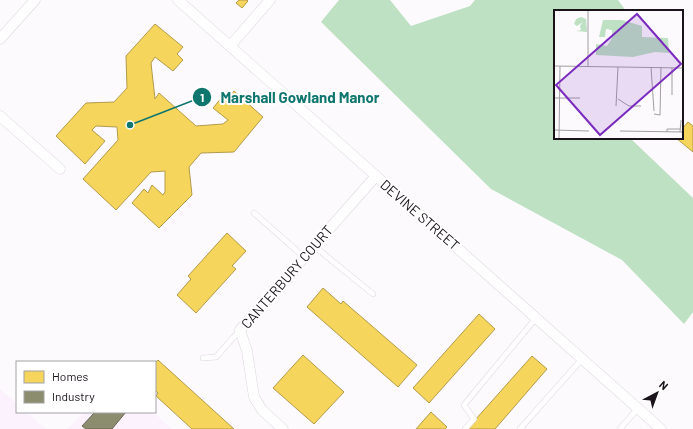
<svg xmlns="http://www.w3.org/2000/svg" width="693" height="429" font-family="Barlow,sans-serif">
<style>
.built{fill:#fbf2fe}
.forest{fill:#bde1c2}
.homes{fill:#f6d55c;stroke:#b49b49}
.industry{fill:#8c8c6e;stroke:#6a6855}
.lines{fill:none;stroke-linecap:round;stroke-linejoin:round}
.lane-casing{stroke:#dcd7de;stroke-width:6}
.street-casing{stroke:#dcd7de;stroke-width:11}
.lane{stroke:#fffeff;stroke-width:5}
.street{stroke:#fffeff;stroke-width:10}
.labels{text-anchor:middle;stroke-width:4;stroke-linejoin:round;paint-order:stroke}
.street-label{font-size:14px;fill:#1a131c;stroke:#fff}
.inset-road{fill:none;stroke:#a29ea3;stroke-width:1}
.view{fill:#7b2cbf;fill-opacity:0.15;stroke:#7b2cbf;stroke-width:2}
.inset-edge{fill:none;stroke:#1a131c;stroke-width:2}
.leader{fill:none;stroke:#0f766e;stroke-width:1.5}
.callout-dot{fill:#0f766e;stroke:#fff;stroke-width:1.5}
.mark-label{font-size:12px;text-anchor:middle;font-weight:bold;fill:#fff}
.callout-label{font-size:15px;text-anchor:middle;font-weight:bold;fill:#0f766e;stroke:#fff;stroke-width:4;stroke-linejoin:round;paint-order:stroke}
</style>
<rect width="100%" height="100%" fill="#fcfafd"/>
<g class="built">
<path d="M0,389L17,404V412H26L46,429H0Z"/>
<path d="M84,412H153L172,429H67Z"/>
</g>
<path class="forest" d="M339,0H390L411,26L470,6L475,0H618L626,11H555V138H630L693,198V312L684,324L622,260L491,189L321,22Z"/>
<g class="homes">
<path d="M239,0H247L248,1L242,8L236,3Z"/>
<path d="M155,24L183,47L177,54L183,60L173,71L155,57L151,63L155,99L159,93L196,126L223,124L228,120L213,108L223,96L227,100L234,91L263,117L234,152L201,153L189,167L192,195L159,228L132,203L144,189L148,193L152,185L163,195L165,192V171L151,172L116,210L83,179L118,140L117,127L96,126L92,130L105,141L85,164L56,136L86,103L114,102L127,88L126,56Z"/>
<path d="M688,122L693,126V152L676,138H682V129Z"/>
<path d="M227,233L246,251L232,266L236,269L196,313L177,295L191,279L188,276Z"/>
<path d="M323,288L341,304L343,301L417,365L398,387L307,307Z"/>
<path d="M479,314L495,329L429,403L413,388Z"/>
<path d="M303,355L344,392L314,424L273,388Z"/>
<path d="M532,356L547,369L495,429H467Z"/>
<path d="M158,360L234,429H192L156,396L158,393L155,390V363Z"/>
<path d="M431,412L447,427L445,429H416Z"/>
</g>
<path class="industry" d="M95,412H126L112,429H86L82,426Z"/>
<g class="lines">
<defs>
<g id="lane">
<path d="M254,213L304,257"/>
<path d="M314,246L373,294"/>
<path d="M203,358L216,357L240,330"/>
<path d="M465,429L474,419L464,405L536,318"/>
<path d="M520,429L582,359"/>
<path d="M620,429L638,408"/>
</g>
<g id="street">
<path d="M178,0L661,429"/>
<path d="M0,39L35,0"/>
<path d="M230,46L270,0"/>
<path d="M0,116L60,169"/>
<path d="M283,429L262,410L254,397L247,351L240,330L376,176"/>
</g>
</defs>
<use href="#lane" class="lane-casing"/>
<use href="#street" class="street-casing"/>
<use href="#lane" class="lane"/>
<use href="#street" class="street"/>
</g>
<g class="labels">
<g class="street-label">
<text transform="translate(420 215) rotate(41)" y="5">DEVINE STREET</text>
<text transform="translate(287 277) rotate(-49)" y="5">CANTERBURY COURT</text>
</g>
</g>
<g transform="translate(554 10)">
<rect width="129" height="129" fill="#fcfafd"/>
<path d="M27,7L32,9L33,22L22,21L27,20L26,16L29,12L23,16L20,14L22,9ZM49,10H68L88,16V27L114,28L115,43L101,42L79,47L42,45V34L53,36L58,28V20L52,19L51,27H45Z" fill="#bde1c2"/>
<path class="inset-road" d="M0,56L129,58M34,57V0M97,57L100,101M118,58V85M0,88H26M64,89L75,96H87M62,96L64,57M100,104L106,105L107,57M0,120L35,121M66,121L129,122M113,122V119H126M126,122L127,110M5,129L6,56"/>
<path class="view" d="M83,4L127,54L46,125L2,75Z"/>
<rect width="129" height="129" class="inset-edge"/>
</g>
<path class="leader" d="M130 125L202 97"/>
<g class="callout-dot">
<circle cx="130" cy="125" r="4"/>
<circle cx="202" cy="97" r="10"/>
</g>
<g class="mark-label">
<text x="202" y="102">1</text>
</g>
<g class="callout-label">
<text x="300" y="103">Marshall Gowland Manor</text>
</g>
<rect x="16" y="361" width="140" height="52" fill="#ffffff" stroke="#a3a1a4"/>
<rect x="24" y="371" width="20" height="12" fill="#f6d55c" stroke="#a3a1a4"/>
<text x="52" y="381" font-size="12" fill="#1a131c">Homes</text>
<rect x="24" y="391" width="20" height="12" fill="#8c8c6e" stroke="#a3a1a4"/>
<text x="52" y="401" font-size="12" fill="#1a131c">Industry</text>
<g transform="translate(657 393) rotate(41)" stroke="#ffffff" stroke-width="3" paint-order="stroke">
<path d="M0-3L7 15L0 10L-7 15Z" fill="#1a131c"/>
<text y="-6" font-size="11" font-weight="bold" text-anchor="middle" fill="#1a131c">N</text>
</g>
</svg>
